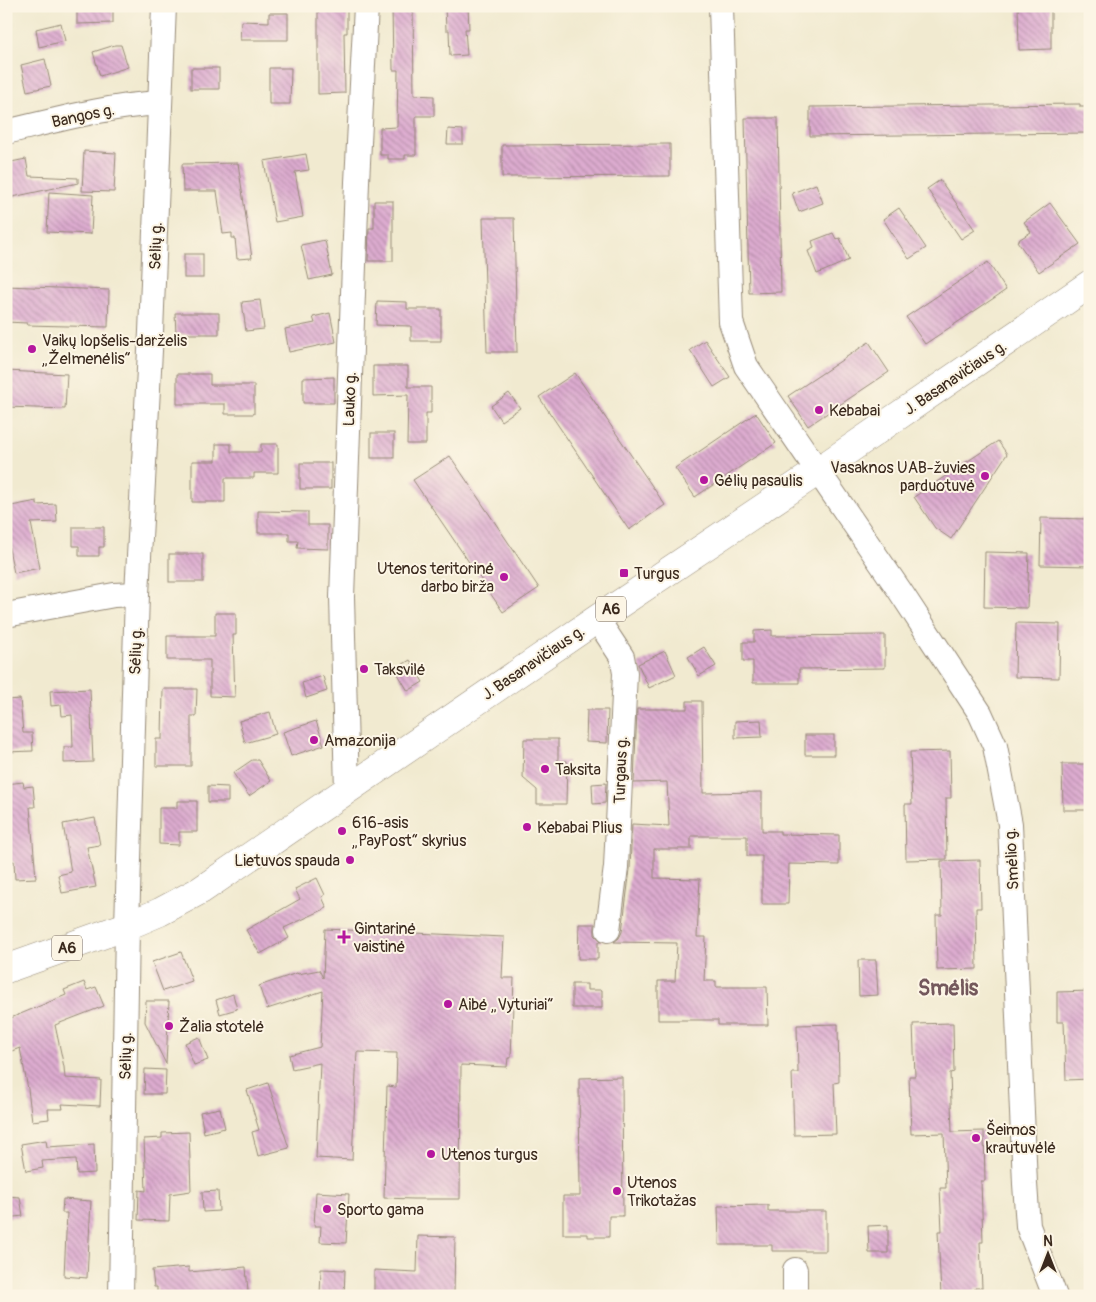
<svg xmlns="http://www.w3.org/2000/svg" width="1096" height="1302" font-family="Pangolin,sans-serif">
<style>
.building{fill:url(#building-back-hatch)}
.lines{fill:none;stroke-linecap:round;stroke-linejoin:round}
.minor-casing{stroke:#968a77;stroke-width:26}
.major-casing{stroke:#968a77;stroke-width:29}
.minor{stroke:#fff;stroke-width:24}
.major{stroke:#fff;stroke-width:28}
.poi-dot{fill:#b5179e;stroke:#fcf5e5;stroke-width:2}
.labels{text-anchor:middle;stroke-width:4;stroke-linejoin:round;paint-order:stroke}
.shield{fill:#fcf5e5;stroke:#75675a;stroke-width:1}
.shield-label{font-size:15px;font-weight:bold;fill:#3b2a1e}
.street-label{font-size:16px;fill:#3b2a1e;stroke:#fcf5e5}
.poi-label{font-size:16px;fill:#3b2a1e;stroke:#fcf5e5;text-anchor:start}
.district-label{font-size:21px;font-weight:bold;fill:#74585c;stroke:#fcf5e5}
</style>
<defs>
<pattern id="building-back-hatch" width="6" height="6" patternUnits="userSpaceOnUse" patternTransform="scale(1.25)"><rect width="6" height="6" fill="#ddacd0"/><path d="M-1 5l2 2M0 0l6 6M5-1l2 2" fill="none" stroke="#b48ca8"/></pattern>
</defs>
<rect width="100%" height="100%" fill="#fcf5e5"/>
<filter id="ink" filterUnits="userSpaceOnUse"><feTurbulence type="fractalNoise" baseFrequency=".02" numOctaves="2"/><feDisplacementMap in="SourceGraphic" scale="10" xChannelSelector="R" yChannelSelector="G"/><feConvolveMatrix kernelMatrix="1 2 1 2 8 2 1 2 1" color-interpolation-filters="sRGB"/></filter>
<filter id="wash" filterUnits="userSpaceOnUse"><feTurbulence type="fractalNoise" baseFrequency=".0096" numOctaves="4" result="noise"/><feDisplacementMap in="SourceGraphic" scale="20" xChannelSelector="R" yChannelSelector="G"/><feGaussianBlur stdDeviation="1.12" result="paint"/><feColorMatrix in="noise" values="0 0 0 0 0 0 0 0 0 0 0 0 0 0 0 0 0 1.4 0 .05"/><feComposite in="paint" operator="in"/></filter>
<g filter="url(#wash)">
<rect width="100%" height="100%" fill="#f1ead0"/>
<g id="blocks">
<g class="building">
<path d="M318,6H347V33H344L345,93L318,94Z"/>
<path d="M392,6H413L414,95L434,96V116H416V155H405V159H388V155H380V128L397,127L398,70H393Z"/>
<path d="M445,6H468L469,29H465L467,55L450,56L449,30H446Z"/>
<path d="M1018,6H1051V49L1019,50Z"/>
<path d="M113,8V23L77,24V9Z"/>
<path d="M269,13H288V40H240L241,21L269,22Z"/>
<path d="M61,23L65,41L39,47L36,29Z"/>
<path d="M115,45H121L128,67L100,76L93,52Z"/>
<path d="M45,59L51,86L27,91L21,65Z"/>
<rect x="191" y="68" width="28" height="21"/>
<path d="M269,68H291L290,104H269Z"/>
<path d="M1080,104V107H1090V133L810,136V107Z"/>
<path d="M745,118H778L781,292L749,293Z"/>
<path d="M448,129L463,130V144H447Z"/>
<path d="M670,144V176L502,177V145Z"/>
<path d="M84,151L116,153L114,192L82,191Z"/>
<path d="M306,154L309,170L295,172L303,217L275,222L264,161Z"/>
<path d="M26,159L29,176L78,178V183L8,198L6,189V163Z"/>
<path d="M238,163L252,258L237,259L235,238H232V233L223,234L217,191H183L182,164Z"/>
<path d="M940,180L975,230L961,239L927,189Z"/>
<path d="M816,184L823,203L799,212L792,193Z"/>
<path d="M49,192L93,195L91,234L47,232Z"/>
<path d="M374,201H393V261H368L369,228H374Z"/>
<path d="M1050,203L1080,244L1039,272L1017,241L1031,232L1024,222Z"/>
<path d="M899,208L926,248L909,259L883,219Z"/>
<path d="M483,218H514L517,352H487Z"/>
<path d="M833,233L836,239L840,238L849,260L817,274L808,251L814,248L812,241Z"/>
<path d="M325,240L332,275L309,280L301,245Z"/>
<rect x="184" y="254" width="19" height="24"/>
<path d="M988,262L1006,290L925,344L906,317Z"/>
<path d="M6,286L109,290L108,327L27,325V323L6,322Z"/>
<path d="M260,300L264,329L246,331L242,302Z"/>
<path d="M377,301L407,302V309H441V341H411V326L376,325Z"/>
<path d="M175,313H219V334H176Z"/>
<path d="M330,313L336,342L289,352L285,329L315,323L313,317Z"/>
<path d="M705,340L730,377L714,387L690,350Z"/>
<path d="M869,342L889,372L808,426L788,396Z"/>
<path d="M373,366H408V387H431V413H426V444H407L408,395L373,396Z"/>
<path d="M6,371L67,374L65,409L6,407Z"/>
<path d="M575,373L665,505L629,530L539,397Z"/>
<path d="M177,374H210V385H254V414H225V404H177Z"/>
<path d="M334,377V403H303V378Z"/>
<path d="M509,393L520,408L501,421L491,406Z"/>
<path d="M756,413L776,443L695,497L675,468Z"/>
<rect x="371" y="433" width="23" height="25"/>
<path d="M998,441L1007,454L951,539L935,528L914,497Z"/>
<path d="M216,444H231V452H261V444H278V473H254V478H225V502H192V461H216Z"/>
<path d="M450,456L539,588L503,612L413,480Z"/>
<rect x="300" y="463" width="31" height="26"/>
<path d="M37,501V505L56,504L57,522L31,523L40,568L14,573L6,534V507Z"/>
<path d="M258,511L308,512V525H328V549L297,548L298,541H289V533H258Z"/>
<path d="M1041,518L1090,519V566L1040,565Z"/>
<path d="M73,527H104V547H99V556H79V546H73Z"/>
<path d="M985,552L1029,553L1027,608L984,607Z"/>
<rect x="169" y="554" width="34" height="28"/>
<path d="M215,613H236V635H233L235,697L210,696V660H167V636H215Z"/>
<path d="M1016,623L1060,624L1059,678L1015,677Z"/>
<path d="M772,630V636L885,635V668L799,669V683H753V661H743V642H754V631Z"/>
<path d="M704,647L716,666L699,676L688,657Z"/>
<path d="M665,651L676,675L649,688L638,664Z"/>
<path d="M410,660L423,682L408,691L395,669Z"/>
<path d="M323,676L327,691L306,698L302,683Z"/>
<path d="M90,689L93,762L64,763V747H73L72,715L62,716L61,705L51,706L50,691Z"/>
<path d="M163,689H197L196,716H191V766H156V739H162Z"/>
<path d="M20,699L23,733H32L33,751L6,752V700Z"/>
<path d="M687,701H702L703,793L762,792V831H780V834L839,835V865L789,864L788,904H762V856H747V836H691V849H654V878L700,879L697,937H706L704,981H716V987H767L768,1025H718V1020H658V981H675L677,943L614,942L619,938L622,932L630,869L632,824L669,826L667,782L634,783L637,709H687Z"/>
<path d="M587,710H608L607,743L586,742Z"/>
<path d="M270,712L276,734L245,743L239,721Z"/>
<path d="M761,720L762,737L735,738V721Z"/>
<path d="M316,721L324,745L291,756L283,732Z"/>
<rect x="805" y="735" width="29" height="20"/>
<path d="M524,739H558V761H567L566,804H537V790L523,778Z"/>
<path d="M950,751L951,798H946L947,859L906,860L905,804H912L910,752Z"/>
<path d="M252,760H258L271,781L249,796L233,773Z"/>
<path d="M1062,764H1090V810H1063Z"/>
<path d="M23,782L24,787L33,786L35,807H30L36,878L15,879L14,861L9,862L6,829V784Z"/>
<path d="M606,783L605,803L593,804L592,784Z"/>
<path d="M208,786L228,787V802H208Z"/>
<path d="M177,801H197V832H179V845L159,844V808H177Z"/>
<path d="M95,818L100,845L87,847L96,887L62,893L58,875L71,872L63,824Z"/>
<path d="M980,860L981,908H976L977,969L937,970L936,915H942L941,861Z"/>
<path d="M317,878L325,895L322,897L327,908L284,928L289,938L260,954L246,930L300,899L295,889Z"/>
<path d="M579,924H595V935L602,942H598V959H578Z"/>
<path d="M325,929L504,937L502,978H514L511,1058H508L507,1067L461,1065L460,1199H413L384,1198L387,1086L396,1087L397,1053L357,1052L352,1160L316,1158L320,1063L292,1069L289,1055L320,1047L323,991L267,1009L259,986L297,973L298,974L319,970L323,978Z"/>
<path d="M181,952L192,981L163,991L152,962Z"/>
<path d="M858,960H876L878,995L859,996Z"/>
<path d="M84,982L87,990L96,987L104,1006L55,1025L64,1067L65,1078L101,1080L100,1106L62,1104L63,1109H48L49,1119L32,1121L28,1089L20,1048L6,1053V1020L66,995L64,990Z"/>
<path d="M572,984H587V990H602V1008H572Z"/>
<path d="M1090,991V1079L1066,1080L1064,1022H1057V992Z"/>
<path d="M233,994L237,1009L220,1014L216,1000Z"/>
<path d="M146,1001H169L166,1064L145,1022Z"/>
<path d="M953,1023L954,1072L950,1073L952,1132L984,1131L985,1181H981L983,1242H980L982,1288H975L976,1296H941L938,1231H942L940,1188H946L944,1133L911,1134L909,1076H915L913,1024Z"/>
<path d="M838,1024L839,1082L834,1083L836,1134L794,1135L792,1073H798L797,1025Z"/>
<path d="M199,1037L208,1060L194,1065L185,1043Z"/>
<path d="M145,1069L166,1070L165,1094H144Z"/>
<path d="M622,1077L623,1216H609V1237H588V1234H563V1196H580L579,1078Z"/>
<path d="M268,1083L289,1148L258,1156L252,1132L259,1130L247,1090Z"/>
<path d="M220,1108L225,1128L204,1133L200,1112Z"/>
<path d="M189,1132L191,1191L170,1194L169,1221L138,1220L139,1190L146,1191L144,1139L162,1138V1133Z"/>
<path d="M46,1140L47,1147L94,1144L95,1173L77,1174L76,1159L42,1161L43,1168L26,1171L21,1144Z"/>
<path d="M218,1191L219,1211L203,1212L202,1192Z"/>
<path d="M316,1192L349,1194L346,1243L320,1242L321,1226H314Z"/>
<path d="M6,1196L20,1197L23,1216L6,1218Z"/>
<path d="M63,1199L91,1201L87,1278L64,1276L67,1213H62Z"/>
<path d="M768,1205V1211H826V1251H772V1245H719L718,1206Z"/>
<path d="M888,1225V1253H869L868,1226Z"/>
<path d="M418,1236L455,1237L454,1296H374V1270L417,1272Z"/>
<path d="M189,1267V1272L246,1267L248,1292L207,1294V1296H157V1287H154L152,1270Z"/>
<path d="M321,1269L345,1270L344,1296H320Z"/>
</g>
</g>
</g>
<g filter="url(#ink)">
<use href="#blocks" fill-opacity="0" stroke="#968a77" stroke-width="1"/>
<g class="lines">
<defs>
<g id="minor">
<path d="M721,6L731,322L746,366L900,591L980,713L995,746L1010,824L1025,1184L1028,1226L1055,1296"/>
<path d="M6,132C57,120 108,106 160,103"/>
<path d="M6,615L114,595L137,594"/>
<path d="M597,619L622,657L625,673L616,867L608,930"/>
<path d="M347,791L342,597L357,182L366,6"/>
<path d="M795,1270V1296"/>
<path d="M121,1296L127,926L137,594L151,332L164,6"/>
</g>
<path id="major" d="M6,969L127,926L160,912L201,890L597,619L818,471L1090,284"/>
</defs>
<use href="#minor" class="minor-casing"/>
<use href="#major" class="major-casing"/>
<use href="#minor" class="minor"/>
<use href="#major" class="major"/>
</g>
</g>
<g class="poi-dot">
<circle cx="32" cy="349" r="5"/>
<circle cx="819" cy="410" r="5"/>
<circle cx="985" cy="476" r="5"/>
<circle cx="704" cy="480" r="5"/>
<rect x="619" y="568" width="10" height="10" rx="2.5"/>
<circle cx="504" cy="577" r="5"/>
<circle cx="364" cy="669" r="5"/>
<circle cx="314" cy="740" r="5"/>
<circle cx="545" cy="769" r="5"/>
<circle cx="527" cy="827" r="5"/>
<circle cx="342" cy="831" r="5"/>
<circle cx="350" cy="860" r="5"/>
<path d="M341.5 929.5h5v5h5v5h-5v5h-5v-5h-5v-5h5z"/>
<circle cx="448" cy="1004" r="5"/>
<circle cx="169" cy="1026" r="5"/>
<circle cx="976" cy="1138" r="5"/>
<circle cx="431" cy="1154" r="5"/>
<circle cx="617" cy="1191" r="5"/>
<circle cx="327" cy="1209" r="5"/>
</g>
<g class="labels">
<g class="shield">
<rect x="596" y="596.5" width="30" height="25" rx="4"/>
<rect x="52" y="935.5" width="30" height="25" rx="4"/>
</g>
<g class="shield-label">
<text x="611" y="614">A6</text>
<text x="67" y="953">A6</text>
</g>
<g class="street-label">
<text transform="translate(83 115) rotate(-12)" y="6">Bangos g.</text>
<text transform="translate(155 246) rotate(-88)" y="6">Sėlių g.</text>
<text transform="translate(955 377) rotate(-34)" y="6">J. Basanavičiaus g.</text>
<text transform="translate(349 399) rotate(-88)" y="6">Lauko g.</text>
<text transform="translate(135 651) rotate(-88)" y="6">Sėlių g.</text>
<text transform="translate(533 662) rotate(-34)" y="6">J. Basanavičiaus g.</text>
<text transform="translate(620 770) rotate(-88)" y="6">Turgaus g.</text>
<text transform="translate(1011 859) rotate(-93)" y="6">Smėlio g.</text>
<text transform="translate(125 1056) rotate(-89)" y="6">Sėlių g.</text>
</g>
<g class="poi-label">
<text x="42" y="346">Vaikų lopšelis-darželis<tspan x="42" dy="18">„Želmenėlis“</tspan></text>
<text x="829" y="416">Kebabai</text>
<text x="975" y="473" text-anchor="end">Vasaknos UAB-žuvies<tspan x="975" dy="18">parduotuvė</tspan></text>
<text x="714" y="486">Gėlių pasaulis</text>
<text x="494" y="574" text-anchor="end">Utenos teritorinė<tspan x="494" dy="18">darbo birža</tspan></text>
<text x="634" y="579">Turgus</text>
<text x="374" y="675">Taksvilė</text>
<text x="324" y="746">Amazonija</text>
<text x="555" y="775">Taksita</text>
<text x="352" y="828">616-asis<tspan x="352" dy="18">„PayPost“ skyrius</tspan></text>
<text x="537" y="833">Kebabai Plius</text>
<text x="340" y="866" text-anchor="end">Lietuvos spauda</text>
<text x="354" y="934">Gintarinė<tspan x="354" dy="18">vaistinė</tspan></text>
<text x="458" y="1010">Aibė „Vyturiai“</text>
<text x="179" y="1032">Žalia stotelė</text>
<text x="986" y="1135">Šeimos<tspan x="986" dy="18">krautuvėlė</tspan></text>
<text x="441" y="1160">Utenos turgus</text>
<text x="627" y="1188">Utenos<tspan x="627" dy="18">Trikotažas</tspan></text>
<text x="337" y="1215">Sporto gama</text>
</g>
<g class="district-label">
<text x="948" y="995">Smėlis</text>
</g>
</g>
<rect width="1096" height="1302" fill="none" stroke="#fcf5e5" stroke-width="25"/>
<g transform="translate(1048 1254)" stroke="#fcf5e5" stroke-width="4" paint-order="stroke">
<path d="M0-4L9 19L0 12L-9 19Z" fill="#3b2a1e"/>
<text y="-8" font-size="14" font-weight="bold" text-anchor="middle" fill="#3b2a1e">N</text>
</g>
</svg>
